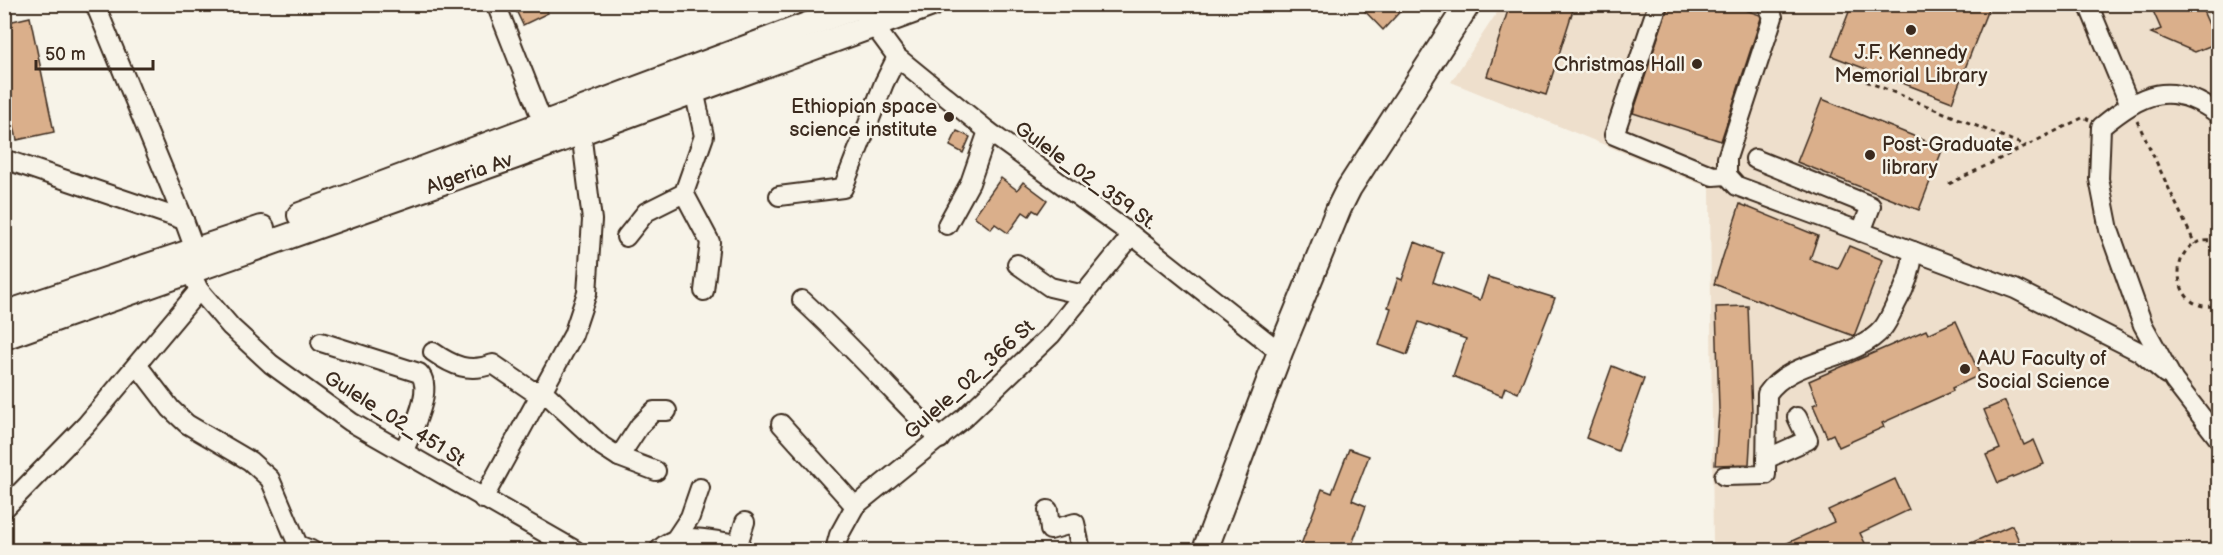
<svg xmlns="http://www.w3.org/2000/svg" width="2223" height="555" font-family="'Balsamiq Sans',sans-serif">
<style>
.built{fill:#eedfcc}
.building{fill:#daaf8b;stroke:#3b2a1e;stroke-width:1.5}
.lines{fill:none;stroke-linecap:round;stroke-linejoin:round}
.minor-casing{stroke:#3b2a1e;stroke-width:22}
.major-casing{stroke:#3b2a1e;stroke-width:28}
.path{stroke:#3b2a1e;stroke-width:3;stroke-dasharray:4.5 4.5;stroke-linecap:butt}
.minor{stroke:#f7f3e8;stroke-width:18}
.major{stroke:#f7f3e8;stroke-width:24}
.poi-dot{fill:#3b2a1e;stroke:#f7f3e8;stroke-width:2}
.labels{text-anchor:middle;stroke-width:5;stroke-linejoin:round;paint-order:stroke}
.poi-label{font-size:20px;fill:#3b2a1e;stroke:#f7f3e8;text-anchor:end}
.street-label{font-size:20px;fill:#3b2a1e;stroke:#f7f3e8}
</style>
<rect width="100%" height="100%" fill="#f7f3e8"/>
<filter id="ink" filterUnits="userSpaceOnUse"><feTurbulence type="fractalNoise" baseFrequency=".0167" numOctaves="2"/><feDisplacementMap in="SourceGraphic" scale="12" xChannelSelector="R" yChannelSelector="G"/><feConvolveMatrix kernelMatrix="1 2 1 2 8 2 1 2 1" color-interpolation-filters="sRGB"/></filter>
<g filter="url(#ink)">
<path class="built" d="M1502,5H2218V550H1713L1710,188L1451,82Z"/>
<g class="building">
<path d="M513,4H543L548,13L523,25Z"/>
<path d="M1358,4H1407L1383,30Z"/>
<path d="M1510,4H1555L1573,10L1546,95L1487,76Z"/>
<path d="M1669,4H1729L1760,15L1761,18L1721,141L1633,113Z"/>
<path d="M1852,4H1990L1952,102L1832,56Z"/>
<path d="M2150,4H2200L2217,43L2195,52L2151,33L2161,29Z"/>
<path d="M30,17L54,132L17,140L4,79V23Z"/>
<path d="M1822,99L1943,148L1919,210L1797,162Z"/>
<path d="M957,131L970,137L963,153L950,146Z"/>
<path d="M1001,178L1017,190L1023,182L1047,200L1038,213L1033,210L1029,216L1023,212L1008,233L995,224L991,229L974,216Z"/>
<path d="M1740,204L1818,236L1810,259L1838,269L1849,246L1883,260L1854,336L1714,284Z"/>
<path d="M1415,242L1443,253L1433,282L1480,300L1488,277L1555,298L1518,393L1505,387L1502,396L1453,376L1466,339L1419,322L1407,355L1379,345L1391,308L1388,307L1398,278L1402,280Z"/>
<path d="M1748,306L1752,413L1749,464L1715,465L1719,410L1716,307Z"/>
<path d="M1956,321L1980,375L1952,388L1953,391L1882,423L1884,427L1839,447L1833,434L1827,437L1813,405L1818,403L1809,381L1926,330L1928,334Z"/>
<path d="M1612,366L1644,379L1618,451L1586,438Z"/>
<path d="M2005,401L2024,445L2034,440L2044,464L1998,483L1986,455L2000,449L1984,410Z"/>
<path d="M1349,449L1369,456L1352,500L1366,506L1350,550H1299L1322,489L1332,493Z"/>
<path d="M1895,479L1909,510L1860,533L1866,545L1854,550H1772L1834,522L1828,510Z"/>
<path d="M2012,525L2023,550H1955Z"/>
</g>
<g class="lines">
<defs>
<g id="minor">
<path d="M95,4L184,220L195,250L190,271L199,290L231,327L271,364L351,422L575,550"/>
<path d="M496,4L543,123"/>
<path d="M1658,4L1614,135L1713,176L1727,175"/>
<path d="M2088,4L2129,103"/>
<path d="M866,15L897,57L988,131L1132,235L1280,352"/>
<path d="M2218,114C2171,79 2142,93 2101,127L2099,179L2109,230L2143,325L2174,381L2218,438"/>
<path d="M4,159L184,220"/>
<path d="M1755,159L1871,206L1861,232"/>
<path d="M684,193L710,242L704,291"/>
<path d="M779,196L843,188L884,83L897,57"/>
<path d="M947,225L970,183L988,131"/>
<path d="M626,237L646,212L684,193L704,136L694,90"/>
<path d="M1913,251L2015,289L2140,352L2166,374"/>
<path d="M1017,264L1050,287L1084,295"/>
<path d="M802,300C850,344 893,393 940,439"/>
<path d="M321,342L419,373C435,389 411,432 404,451"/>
<path d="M433,352C453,366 469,373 493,364L531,390H542L602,446L619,457L656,471"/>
<path d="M138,366L171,409L187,424L250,461L270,479L298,545L311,550"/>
<path d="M781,424L855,506"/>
<path d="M619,457L640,425L654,411H667"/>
<path d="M1766,459L1808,440L1797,417"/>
<path d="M1724,476L1766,475L1767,394C1791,357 1855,362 1883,328C1888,322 1892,312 1896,304C1906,287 1912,271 1913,251L1737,186L1727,175V158L1773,17L1767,4"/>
<path d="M483,499L573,335L587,293L592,220L581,132"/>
<path d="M4,509L86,425L199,290"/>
<path d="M1048,510L1050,530L1075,523L1081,550"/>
<path d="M676,538L690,517L700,488"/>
<path d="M659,550C677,530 707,540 731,543L739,541L745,522"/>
<path d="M835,550L839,535L855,506L964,418L1051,335L1132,235"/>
</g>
<g id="major">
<path d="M300,215L863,4"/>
<path d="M4,314L262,228"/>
<path d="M4,337L516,156L932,4"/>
<path d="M1205,550L1280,352L1339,208L1349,188L1468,4"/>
</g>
</defs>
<use href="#minor" class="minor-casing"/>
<use href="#major" class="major-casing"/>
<g class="path">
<path d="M1841,71L2026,146"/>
<path d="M2137,121L2195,244"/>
<path d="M1949,184L2084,117L2089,120"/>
<path d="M2218,242C2165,229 2167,318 2218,305"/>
</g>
<use href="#minor" class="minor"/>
<use href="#major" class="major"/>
</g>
</g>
<g class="poi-dot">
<circle cx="1911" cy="30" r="6"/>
<circle cx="1697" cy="64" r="6"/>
<circle cx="949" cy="117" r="6"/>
<circle cx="1870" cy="155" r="6"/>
<circle cx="1965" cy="369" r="6"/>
</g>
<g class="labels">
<g class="poi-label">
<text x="1911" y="59" text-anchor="middle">J.F. Kennedy<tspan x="1911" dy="23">Memorial Library</tspan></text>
<text x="1685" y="71">Christmas Hall</text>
<text x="937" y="113">Ethiopian space<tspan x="937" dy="23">science institute</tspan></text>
<text x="1882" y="151" text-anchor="start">Post-Graduate<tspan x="1882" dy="23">library</tspan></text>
<text x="1977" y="365" text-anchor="start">AAU Faculty of<tspan x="1977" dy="23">Social Science</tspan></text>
</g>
<g class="street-label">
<text transform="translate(469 173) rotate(-19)" y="7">Algeria Av</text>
<text transform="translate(1086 175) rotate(36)" y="7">Gulele_02_359 St.</text>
<text transform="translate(969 379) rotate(-42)" y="7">Gulele_02_366 St</text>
<text transform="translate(395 418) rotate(32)" y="7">Gulele_02_451 St</text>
</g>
</g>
<rect width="2223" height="555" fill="none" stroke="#f7f3e8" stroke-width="24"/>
<rect x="12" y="12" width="2199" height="531" fill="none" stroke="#3b2a1e" stroke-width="2" filter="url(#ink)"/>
<path d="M36 60v9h117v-9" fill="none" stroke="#3b2a1e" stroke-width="3"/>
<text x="45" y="60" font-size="18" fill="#3b2a1e" stroke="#f7f3e8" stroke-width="4.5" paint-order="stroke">50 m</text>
</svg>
